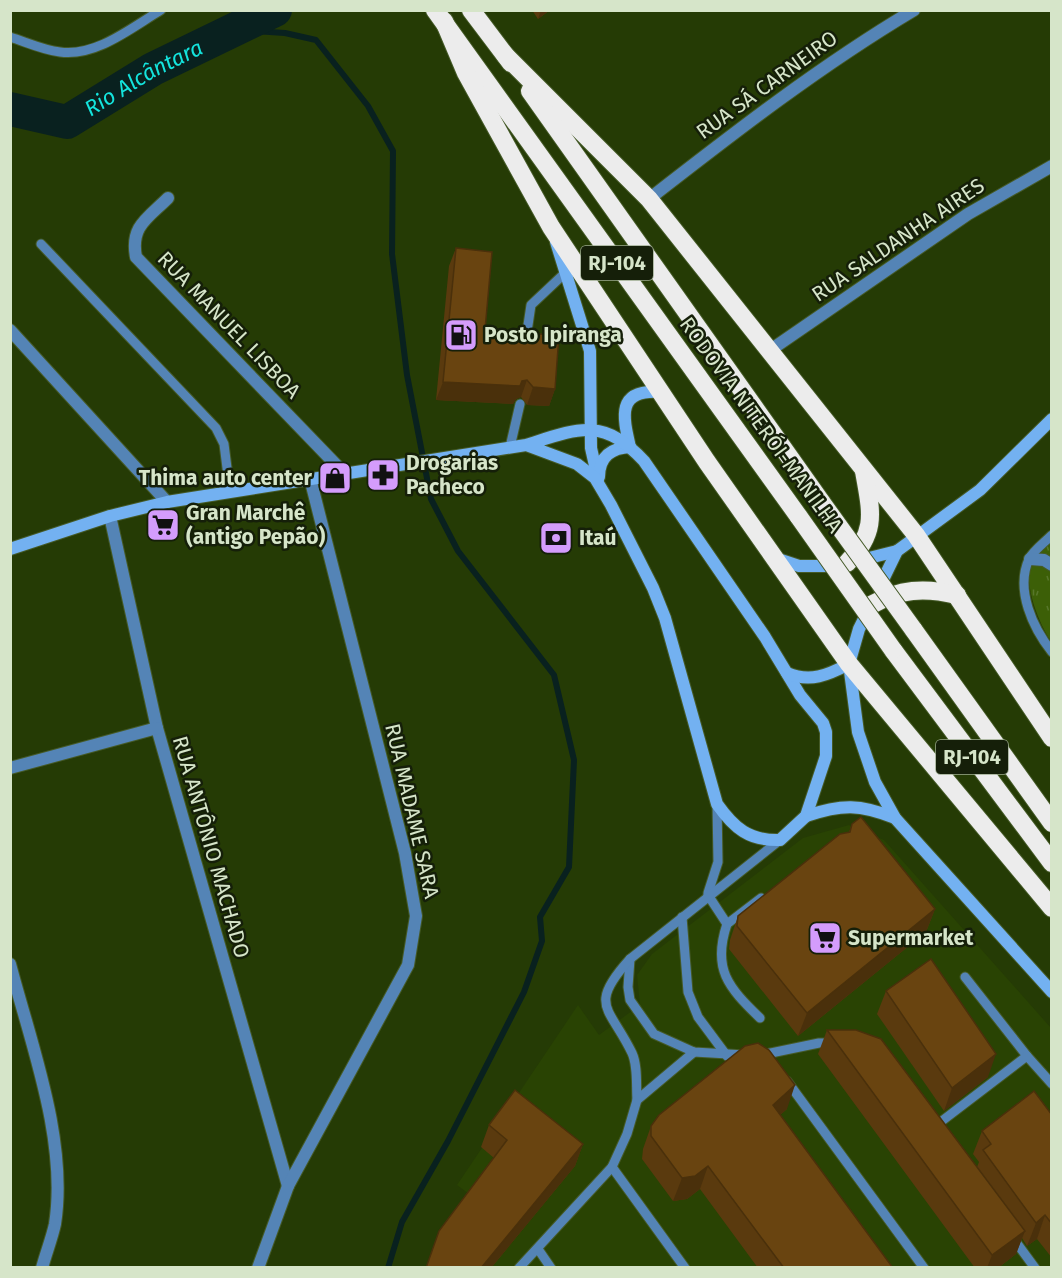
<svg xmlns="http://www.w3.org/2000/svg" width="1062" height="1278" font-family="'Fira Sans',sans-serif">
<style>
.built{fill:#294303}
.grass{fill:url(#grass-tufts)}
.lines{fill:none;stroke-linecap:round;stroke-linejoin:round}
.stream{stroke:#09211f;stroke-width:6}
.river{stroke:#09211f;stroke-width:34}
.lane-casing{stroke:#455a28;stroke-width:11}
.street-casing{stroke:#455a28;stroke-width:14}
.secondary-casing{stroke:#455a28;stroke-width:14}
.highway-casing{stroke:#455a28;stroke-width:20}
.lane{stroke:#5484b6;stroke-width:9}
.street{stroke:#5484b6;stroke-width:12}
.secondary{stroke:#73b1f1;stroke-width:12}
.highway{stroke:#ececec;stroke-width:18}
.highway-bridge-casing{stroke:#455a28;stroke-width:20;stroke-linecap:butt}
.highway-bridge{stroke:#ececec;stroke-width:18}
.wall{fill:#5a3a0e}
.shaded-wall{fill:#4a300b}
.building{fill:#694410;stroke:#4a300b;stroke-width:1.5}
.labels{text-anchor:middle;stroke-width:5;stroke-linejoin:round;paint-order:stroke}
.shield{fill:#151f09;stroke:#9caa8f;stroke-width:1.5}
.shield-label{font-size:20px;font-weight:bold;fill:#d6e5c9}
.street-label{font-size:21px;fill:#d6e5c9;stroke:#151f09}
.poi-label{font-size:21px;font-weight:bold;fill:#d6e5c9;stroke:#151f09;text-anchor:start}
.water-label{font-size:22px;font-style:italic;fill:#14e4dd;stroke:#151f09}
</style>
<defs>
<pattern id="grass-tufts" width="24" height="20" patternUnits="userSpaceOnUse" patternTransform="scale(1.5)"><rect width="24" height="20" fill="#3c5f07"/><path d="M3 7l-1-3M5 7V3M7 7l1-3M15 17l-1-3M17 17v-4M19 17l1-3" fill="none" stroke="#57762a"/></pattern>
</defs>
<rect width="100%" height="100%" fill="#253b05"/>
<path class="built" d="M849,825L884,840L1051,1028V1267L426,1268L473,1197L457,1185L578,1005L599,1035L640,1005L637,975L652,954L803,838Z"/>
<path class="grass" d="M1051,542V641C1040,626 1022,582 1032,564C1036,556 1045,548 1051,542Z"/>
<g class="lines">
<path class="stream" d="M236,30L285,33L316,40L368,106L393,151L392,254L407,375L431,499L458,551L554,675L574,760L569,867L540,917L542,941L524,992L448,1141L402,1222L388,1268"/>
<path class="river" id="s1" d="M10,109L67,122L153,69L275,10"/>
<defs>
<g id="lane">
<path d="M10,37C26,42 43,50 60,52C96,57 131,28 161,10"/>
<path d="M41,244L216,428L224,444L230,492"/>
<path d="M525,345L531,305L565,273"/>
<path d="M510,447L520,404"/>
<path d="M1052,535C1045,542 1033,551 1029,559C1015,590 1033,628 1052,652"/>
<path d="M708,893L718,862L717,804"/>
<path d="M708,895L727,924C712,969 728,987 760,1018"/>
<path d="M682,917L688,992L698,1017L727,1056"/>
<path d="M727,924L761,898"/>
<path d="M630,959L628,987L630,1000L654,1034L694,1052L745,1055"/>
<path d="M965,977L1027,1056"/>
<path d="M766,1054L819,1043H834"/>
<path d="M787,1081L924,1268"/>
<path d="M637,1100C636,1085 638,1066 632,1053C610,1007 587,1006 630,959L780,840"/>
<path d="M934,1127L1027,1056L1052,1084"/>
<path d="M612,1167L685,1268"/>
<path d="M1013,1238L1035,1268"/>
<path d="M538,1249L551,1268"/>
<path d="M519,1268L612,1167L627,1134L637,1100L694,1052"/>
</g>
<g id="street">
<path d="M168,198C148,218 130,226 136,257L344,473"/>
<path d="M649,199C735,132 820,66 914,10"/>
<path d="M10,330L167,502"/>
<path d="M769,351L968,214L1052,166"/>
<path d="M110,516L157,728L288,1186"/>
<path d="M1030,559L1044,560L1052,565"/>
<path d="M10,768L157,728"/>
<path d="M10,964C31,1044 68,1141 55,1224C52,1238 46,1253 42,1268"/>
<path d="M258,1268L288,1186L408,965L416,916L405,853L310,478"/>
</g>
<g id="secondary">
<path d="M556,242L590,351L591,448L598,479"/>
<path d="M630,447C623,417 616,389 660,392"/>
<path d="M599,477C599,456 612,448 630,447"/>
<path d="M10,549L110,516L167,502L526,445C579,428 603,417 644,461L765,637L800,695L823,723L826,732V756L806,816L780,840C749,841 734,828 717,804L665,618L653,588L611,505L595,478L577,464L526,445"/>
<path d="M775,558L799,566H837"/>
<path d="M857,561L897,551"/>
<path d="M879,588L897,551L980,490L1052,419"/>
<path d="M869,609L859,629L849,664L858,732L875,782L895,818L1052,992"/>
<path d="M787,673C810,683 828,675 849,664"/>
<path d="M806,816C842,804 860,804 895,818"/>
</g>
<g id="highway">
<path d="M435,10L799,517"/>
<path d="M471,10L511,63"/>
<path d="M444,21L466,73L551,227L707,462L849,664L1052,908"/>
<path d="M505,55L649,199L916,535L1052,738"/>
<path d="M530,91L822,503"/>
<path d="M847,563C878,531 871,512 864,471"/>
<path d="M871,605C900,589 924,587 957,595"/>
<path d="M913,629L1052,823"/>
<path d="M893,650L1052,863"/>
</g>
</defs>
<use href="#lane" class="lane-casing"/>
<use href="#street" class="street-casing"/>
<use href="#secondary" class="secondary-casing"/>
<use href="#highway" class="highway-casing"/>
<use href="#lane" class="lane"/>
<use href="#street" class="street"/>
<use href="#secondary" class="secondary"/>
<use href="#highway" class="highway"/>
<defs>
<g id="highway-bridge">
<path d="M822,503L913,629"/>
<path d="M799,517L893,650"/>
</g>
</defs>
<use href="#highway-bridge" class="highway-bridge-casing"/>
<use href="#highway-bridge" class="highway-bridge"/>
</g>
<g class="wall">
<path d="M532,10H550L538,19Z"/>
<path d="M456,248L485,330L555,389L549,406L527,405L521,397L516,399L513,404L436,400L449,266Z"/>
<path d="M852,824L935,909L926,932L798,1036L729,949L730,940L738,916L849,832Z"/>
<path d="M886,991L988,1077L944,1111L877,1014Z"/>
<path d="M827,1030L977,1167L979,1162L973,1154L982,1131L1052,1115V1258L1037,1239L1027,1246L1022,1238L1016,1254L998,1268H975L818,1054Z"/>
<path d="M787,1109L780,1115L893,1268H758L700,1189L687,1199L673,1201L642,1159L643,1149L651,1126Z"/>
<path d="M489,1125L583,1144L575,1166L491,1268H426L494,1158L481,1147Z"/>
</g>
<g class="shaded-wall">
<path d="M541,10H550L538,19Z"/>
<path d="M527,380L521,397L516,399L513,404L436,400L443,382L522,381Z"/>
<path d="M533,387L555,389L549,406L527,405Z"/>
<path d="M935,909L926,932L798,1036L807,1013Z"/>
<path d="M996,1054L988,1077L944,1111L952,1088Z"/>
<path d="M795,1085L787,1109L765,1128L773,1105Z"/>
<path d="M583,1144L575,1166L491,1268H481Z"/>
<path d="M708,1166L700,1189L687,1199L673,1201L682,1178Z"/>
<path d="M1045,1215L1037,1239L1027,1246L1036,1223Z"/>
<path d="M1025,1231L1016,1254L998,1268H987L992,1255Z"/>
</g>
<g class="building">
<path d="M456,248L492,252L485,330L525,333L531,340L538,334L559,335L555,389L533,387L527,380L522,381L520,386L443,382Z"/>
<path d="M861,817L935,909L807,1013L737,926L738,916L840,834L850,832L852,824Z"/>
<path d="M931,959L996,1054L952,1088L886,991Z"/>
<path d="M827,1030H856L881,1039L1025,1231L992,1255Z"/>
<path d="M758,1043L769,1050L795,1085L773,1105L893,1268H784L708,1166L695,1176L682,1178L651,1136V1126L659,1115L745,1046Z"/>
<path d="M515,1090L583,1144L481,1268H426L439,1231L507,1140L489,1125Z"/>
<path d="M1034,1091L1052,1115V1224L1045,1215L1036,1223L983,1150L991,1144L982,1131Z"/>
</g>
<defs>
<symbol id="fuel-square" viewBox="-11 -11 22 22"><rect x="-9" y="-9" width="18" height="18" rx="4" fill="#d49cfc" stroke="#151f09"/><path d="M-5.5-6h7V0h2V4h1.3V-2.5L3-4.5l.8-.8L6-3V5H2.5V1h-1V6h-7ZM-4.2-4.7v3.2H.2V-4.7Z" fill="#111"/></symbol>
<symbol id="pharmacy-square" viewBox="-11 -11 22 22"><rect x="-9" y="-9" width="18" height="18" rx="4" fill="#d49cfc" stroke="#151f09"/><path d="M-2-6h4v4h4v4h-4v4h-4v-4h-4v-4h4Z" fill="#111"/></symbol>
<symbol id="shop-square" viewBox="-11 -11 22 22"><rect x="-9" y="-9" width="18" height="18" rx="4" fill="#d49cfc" stroke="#151f09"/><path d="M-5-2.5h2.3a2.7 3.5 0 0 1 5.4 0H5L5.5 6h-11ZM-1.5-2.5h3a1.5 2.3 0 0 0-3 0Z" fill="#111"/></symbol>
<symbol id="supermarket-square" viewBox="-11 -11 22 22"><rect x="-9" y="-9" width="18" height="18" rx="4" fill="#d49cfc" stroke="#151f09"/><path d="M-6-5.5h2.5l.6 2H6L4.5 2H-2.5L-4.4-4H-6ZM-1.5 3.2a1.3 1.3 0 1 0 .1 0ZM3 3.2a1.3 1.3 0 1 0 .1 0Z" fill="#111"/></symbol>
<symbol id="bank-square" viewBox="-11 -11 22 22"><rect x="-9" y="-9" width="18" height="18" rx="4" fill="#d49cfc" stroke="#151f09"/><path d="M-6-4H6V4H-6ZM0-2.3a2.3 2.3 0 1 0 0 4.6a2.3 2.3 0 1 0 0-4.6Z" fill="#111"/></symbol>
</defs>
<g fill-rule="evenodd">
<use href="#fuel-square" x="442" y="316" width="38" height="38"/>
<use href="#pharmacy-square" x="364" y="456" width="38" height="38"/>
<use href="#shop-square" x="316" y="459" width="38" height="38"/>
<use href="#supermarket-square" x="144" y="506" width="38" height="38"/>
<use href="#bank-square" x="537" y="519" width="38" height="38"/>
<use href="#supermarket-square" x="806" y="919" width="38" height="38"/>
</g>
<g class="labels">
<g class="shield">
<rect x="581" y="246" width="72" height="34" rx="4.5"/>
<rect x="936" y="740" width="72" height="34" rx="4.5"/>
</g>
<g class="shield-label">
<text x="617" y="270">RJ-104</text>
<text x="972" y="764">RJ-104</text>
</g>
<g class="street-label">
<text transform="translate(767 85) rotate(-36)" y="7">RUA SÁ CARNEIRO</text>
<text transform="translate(898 240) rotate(-34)" y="7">RUA SALDANHA AIRES</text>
<text transform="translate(229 325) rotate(46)" y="7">RUA MANUEL LISBOA</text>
<text transform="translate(761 425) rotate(54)" y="7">RODOVIA NITERÓI-MANILHA</text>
<text transform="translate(412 811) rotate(77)" y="7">RUA MADAME SARA</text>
<text transform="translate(211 847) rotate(74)" y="7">RUA ANTÔNIO MACHADO</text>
</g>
<g class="poi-label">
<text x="484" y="342">Posto Ipiranga</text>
<text x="406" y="470">Drogarias<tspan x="406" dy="24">Pacheco</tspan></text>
<text x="312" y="485" text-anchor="end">Thima auto center</text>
<text x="186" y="520">Gran Marchê<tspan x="186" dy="24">(antigo Pepão)</tspan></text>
<text x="579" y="545">Itaú</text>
<text x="848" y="945">Supermarket</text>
</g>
<g class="water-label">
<text dy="8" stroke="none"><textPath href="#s1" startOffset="147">Rio Alcântara</textPath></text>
</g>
</g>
<rect width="1062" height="1278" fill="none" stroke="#d6e5c9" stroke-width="24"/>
</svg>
